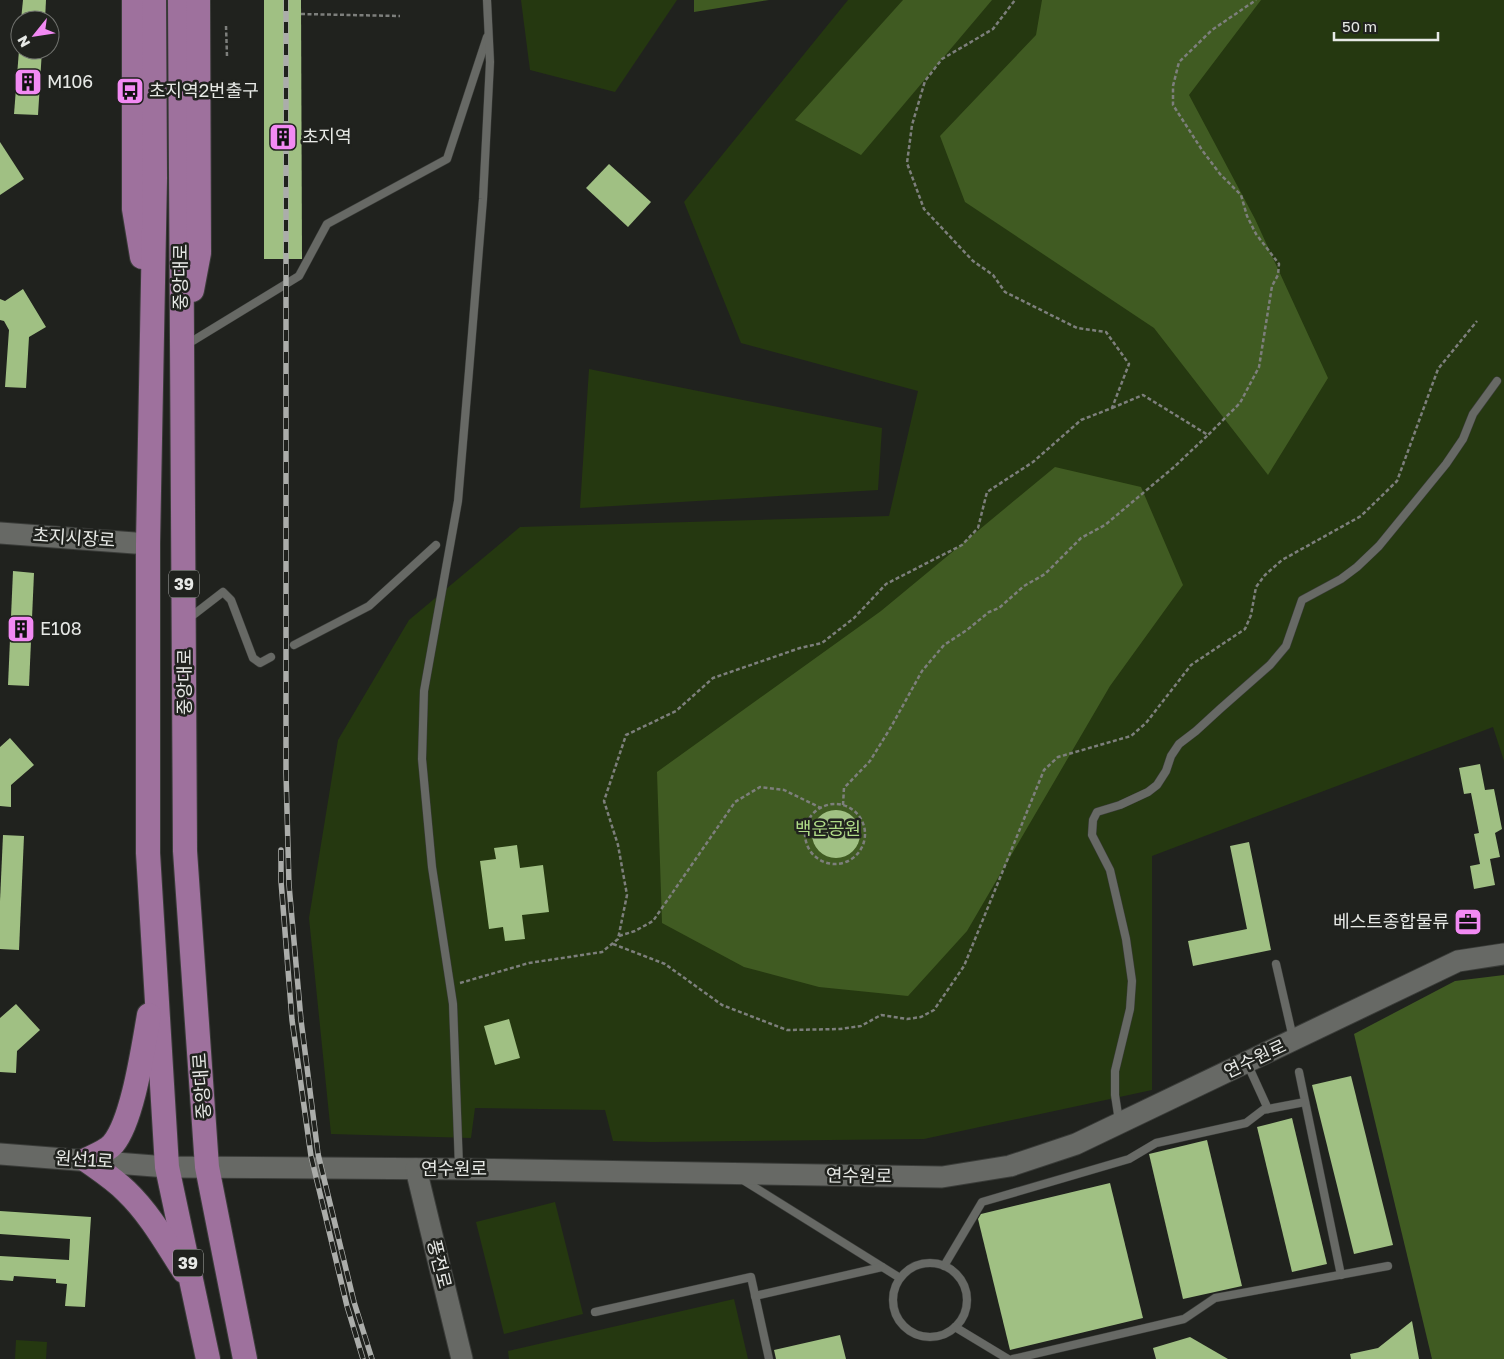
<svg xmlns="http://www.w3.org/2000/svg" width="1504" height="1359" font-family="'Golos Text','Noto Sans KR',sans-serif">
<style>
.green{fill:#253810}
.forest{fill:#405b22}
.building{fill:#a0c083}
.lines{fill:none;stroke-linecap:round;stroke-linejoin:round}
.lane-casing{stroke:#3a3c39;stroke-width:9}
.secondary-casing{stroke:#3a3c39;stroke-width:23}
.primary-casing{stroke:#3a3c39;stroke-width:26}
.path{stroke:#7d7f7c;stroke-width:2.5;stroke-dasharray:4 2.5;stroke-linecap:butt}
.lane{stroke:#676965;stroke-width:8}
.secondary{stroke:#676965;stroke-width:21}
.primary{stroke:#9e719d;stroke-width:24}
.rail-casing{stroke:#abadaa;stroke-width:5.5}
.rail{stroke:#20221e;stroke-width:4;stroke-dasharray:11;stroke-linecap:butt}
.labels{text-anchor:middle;stroke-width:5;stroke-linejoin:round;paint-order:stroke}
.shield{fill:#20221e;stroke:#abadaa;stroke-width:1}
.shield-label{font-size:16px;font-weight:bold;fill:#e7e9e6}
.poi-label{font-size:18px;fill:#e7e9e6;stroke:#20221e;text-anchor:start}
.street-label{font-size:18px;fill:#e7e9e6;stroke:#20221e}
.park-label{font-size:18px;fill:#b0dc87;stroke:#20221e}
</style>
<rect width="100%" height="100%" fill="#20221e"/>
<g class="green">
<path d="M521,0H677L615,92L530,70Z"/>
<path d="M848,0H1504V761L1493,727L1152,856V1090L924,1139L652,1142L613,1141L605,1110L475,1108L471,1138L331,1134L309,918L338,740L409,620L520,527L889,516L918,391L741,343L684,202Z"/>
<path d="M589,369L882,428L878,490L580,508Z"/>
<path d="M555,1202L583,1314L504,1334L476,1222Z"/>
<path d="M734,1299L748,1359H509L508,1351Z"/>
<path d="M16,1340L47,1342L46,1359H15Z"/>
</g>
<g class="forest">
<path d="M694,0H769L694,12Z"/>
<path d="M903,0H992L861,155L795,120Z"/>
<path d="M1042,0H1261L1189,95L1255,219L1328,378L1268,475L1154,328L965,202L940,136L1036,35Z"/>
<path d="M1055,467L1141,487L1183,585L1110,686L967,931L908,996L819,987L744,967L662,923L657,772L881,611Z"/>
<path d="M1504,975V1359H1432L1354,1034L1455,981Z"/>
</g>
<g class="building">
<path d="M23,0H46L45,20H21Z"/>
<path d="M264,0H301L302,259H264Z"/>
<path d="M19,50H42L38,115L14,114Z"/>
<path d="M0,142L24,179L0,195Z"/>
<path d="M609,164L651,202L628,227L586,188Z"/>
<path d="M23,289L46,327L29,337L26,388L5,387L9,330L4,321L0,320V299L5,301Z"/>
<path d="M13,571L34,573L29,686L8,685Z"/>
<path d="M10,738L34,765L11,785V807L0,806V747Z"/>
<path d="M1480,764L1485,790L1494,789L1502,829L1495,833L1500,857L1490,859L1495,885L1474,889L1470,866L1480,864L1474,834L1479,833L1471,793L1464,794L1459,768Z"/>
<circle cx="836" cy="834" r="24"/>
<path d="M3,835L24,836L19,950L0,949V901Z"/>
<path d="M1249,842L1271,950L1193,966L1188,941L1247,929L1230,846Z"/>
<path d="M517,845L520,868L543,865L549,912L522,915L525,939L505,941L503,927L489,929L480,861L496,859L494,848Z"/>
<path d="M16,1004L40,1030L17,1051L16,1073L0,1072V1018Z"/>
<path d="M509,1019L520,1058L495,1065L484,1026Z"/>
<path d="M1351,1076L1393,1245L1354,1254L1312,1085Z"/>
<path d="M1292,1118L1327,1264L1292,1272L1257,1127Z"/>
<path d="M1207,1140L1242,1286L1183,1299L1149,1154Z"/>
<path d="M1110,1183L1143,1318L1010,1350L978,1219L981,1214Z"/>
<path d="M0,1211L91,1217L85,1307L65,1306L67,1284L56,1283V1279L14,1276L13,1281L0,1280V1256L69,1260L70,1239L0,1234Z"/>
<path d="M1412,1321L1419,1359H1351L1350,1354L1378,1348Z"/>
<path d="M840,1335L846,1359H776L774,1350Z"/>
<path d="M1190,1337L1228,1359H1156L1153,1348Z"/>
</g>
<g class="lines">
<defs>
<g id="lane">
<path d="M186,345L299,276L327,224L447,159L487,37"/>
<path d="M188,619L223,592L231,600L253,658L260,663L271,657"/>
<path d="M294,645L369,606L436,545"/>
<path d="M1276,964L1293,1038"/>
<path d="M1247,1063L1268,1109"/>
<path d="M1299,1072L1341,1275"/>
<path d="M1119,1121L1115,1095V1071L1130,1009L1132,981L1126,939L1110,870L1092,835L1093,820L1097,812L1120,805L1148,792L1157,785L1166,771L1171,756L1179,744L1196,731L1220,709L1270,665L1286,646L1302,600L1341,579L1357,567L1379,546L1446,464L1463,439L1473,414L1497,381"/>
<path d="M459,1167L453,1004L432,867L422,759L424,691L458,501L469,371L483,199L490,62L487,0"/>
<path d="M743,1180L900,1278"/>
<circle cx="930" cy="1300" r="37"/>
<path d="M944,1266L982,1202L1129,1159L1156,1143L1246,1123L1263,1110L1305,1102"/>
<path d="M755,1296L882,1267"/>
<path d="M595,1312L751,1277L769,1359"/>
<path d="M955,1327L1008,1359"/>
<path d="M1013,1359L1184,1319L1215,1298L1388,1266"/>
</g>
<g id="secondary">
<path d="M0,533L148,544"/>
<path d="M0,1154L167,1167L459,1169L942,1177L1010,1166L1076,1144L1458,961L1504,954"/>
<path d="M416,1169L462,1359"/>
</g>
<g id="primary">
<path d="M134,0V209L142,257"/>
<path d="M154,0L155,178L148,544V853L167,1167L208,1359"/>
<path d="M180,0L185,851L207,1167L245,1359"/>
<path d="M192,290L199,253L198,0"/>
<path d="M149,1015C143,1048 133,1120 113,1144C107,1151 94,1156 86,1160C100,1170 114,1179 126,1191C150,1214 166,1243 184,1271"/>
</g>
</defs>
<use href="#lane" class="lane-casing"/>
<use href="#secondary" class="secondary-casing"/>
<use href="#primary" class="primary-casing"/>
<g class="path">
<path d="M301,14L400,16"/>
<path d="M226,26L227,56"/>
<path d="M1112,408L1143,395L1208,435L1240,403L1259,367L1272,286L1278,275L1279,264L1256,234L1247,216L1241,195L1220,174L1202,150L1173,105V86L1179,62L1212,30L1256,0"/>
<circle cx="835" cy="834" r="30"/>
<path d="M843,805L844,788L870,761L891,727L922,671L944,645L967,630L989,612L999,608L1024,586L1045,574L1081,538L1105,525L1174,467L1208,435"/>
<path d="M619,936L635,931L653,921L735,802L760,787L784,790L821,808"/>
<path d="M613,944L665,964L722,1005L787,1030L840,1029L861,1026L881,1015L907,1019L921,1017L934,1010L964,966L1044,770L1058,757L1131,736L1146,723L1191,665L1245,629L1251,615L1256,587L1265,575L1282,560L1361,516L1397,481L1438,369L1477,321"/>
<path d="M460,983L529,963L602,952L618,939L627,895L618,845L604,801L626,735L676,711L713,678L800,648L822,643L854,618L886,584L962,545L978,528L987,492L1033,462L1081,420L1112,408L1129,364L1106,332L1077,328L1005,292L993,275L973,261L924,209L907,163L912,125L925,81L942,59L993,29L1015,0"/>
</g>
<use href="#lane" class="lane"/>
<use href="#secondary" class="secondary"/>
<use href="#primary" class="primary"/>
<defs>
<g id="rail">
<path d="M286,0V773L289,885L301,1020L318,1154L354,1302L372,1359"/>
<path d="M281,850V881L292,1020L311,1156L347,1306L363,1359"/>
</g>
</defs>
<use href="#rail" class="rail-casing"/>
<use href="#rail" class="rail"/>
</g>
<defs>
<symbol id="building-square" viewBox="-11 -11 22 22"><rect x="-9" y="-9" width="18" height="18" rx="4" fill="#f28af3" stroke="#20221e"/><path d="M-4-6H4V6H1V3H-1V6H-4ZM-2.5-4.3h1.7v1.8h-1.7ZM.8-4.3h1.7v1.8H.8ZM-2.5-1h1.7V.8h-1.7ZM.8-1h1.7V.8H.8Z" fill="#111"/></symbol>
<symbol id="bus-square" viewBox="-11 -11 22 22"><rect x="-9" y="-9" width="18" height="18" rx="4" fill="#f28af3" stroke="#20221e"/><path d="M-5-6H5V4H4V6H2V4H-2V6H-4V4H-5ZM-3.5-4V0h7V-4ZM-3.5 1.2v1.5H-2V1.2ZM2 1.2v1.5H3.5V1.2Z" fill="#111"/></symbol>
<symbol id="office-square" viewBox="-11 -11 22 22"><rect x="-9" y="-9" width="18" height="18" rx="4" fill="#f28af3" stroke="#20221e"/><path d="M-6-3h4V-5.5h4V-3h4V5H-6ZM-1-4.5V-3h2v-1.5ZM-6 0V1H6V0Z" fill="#111"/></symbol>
</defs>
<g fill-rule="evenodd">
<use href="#building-square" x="12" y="66" width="32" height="32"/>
<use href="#bus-square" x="114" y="75" width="32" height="32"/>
<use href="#building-square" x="267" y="121" width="32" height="32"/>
<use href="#building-square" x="5" y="613" width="32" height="32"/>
<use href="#office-square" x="1452" y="906" width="32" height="32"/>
</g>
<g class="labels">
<g class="shield">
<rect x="169" y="570.5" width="30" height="27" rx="4"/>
<rect x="173" y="1249.5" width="30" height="27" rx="4"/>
</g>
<g class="shield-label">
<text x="184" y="590">39</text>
<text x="188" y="1269">39</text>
</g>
<g class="poi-label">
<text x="47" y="88">M106</text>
<text x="149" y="97">초지역2번출구</text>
<text x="302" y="143">초지역</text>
<text x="40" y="635">E108</text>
<text x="1449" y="928" text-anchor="end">베스트종합물류</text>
</g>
<g class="street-label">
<text transform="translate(181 277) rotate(-90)" y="6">중앙대로</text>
<text transform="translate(74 538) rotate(4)" y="6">초지시장로</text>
<text transform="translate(185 682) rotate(-90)" y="6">중앙대로</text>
<text transform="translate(1255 1059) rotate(-25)" y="6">연수원로</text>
<text transform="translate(202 1086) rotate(-94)" y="6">중앙대로</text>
<text transform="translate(84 1160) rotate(4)" y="6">원선1로</text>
<text x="454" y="1175">연수원로</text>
<text transform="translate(859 1176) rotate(1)" y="6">연수원로</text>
<text transform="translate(439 1264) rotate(76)" y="6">풍전로</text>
</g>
<g class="park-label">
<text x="828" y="835">백운공원</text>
</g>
</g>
<g transform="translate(35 35) rotate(240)"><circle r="24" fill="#20221e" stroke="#70726e"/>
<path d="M0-4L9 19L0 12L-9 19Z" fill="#f28af3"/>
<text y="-8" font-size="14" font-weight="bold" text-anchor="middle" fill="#e7e9e6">N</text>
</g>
<path d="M1334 32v8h104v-8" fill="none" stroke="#e7e9e6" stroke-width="2.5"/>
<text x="1342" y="32" font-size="15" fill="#e7e9e6" stroke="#20221e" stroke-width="4" paint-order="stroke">50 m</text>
</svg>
